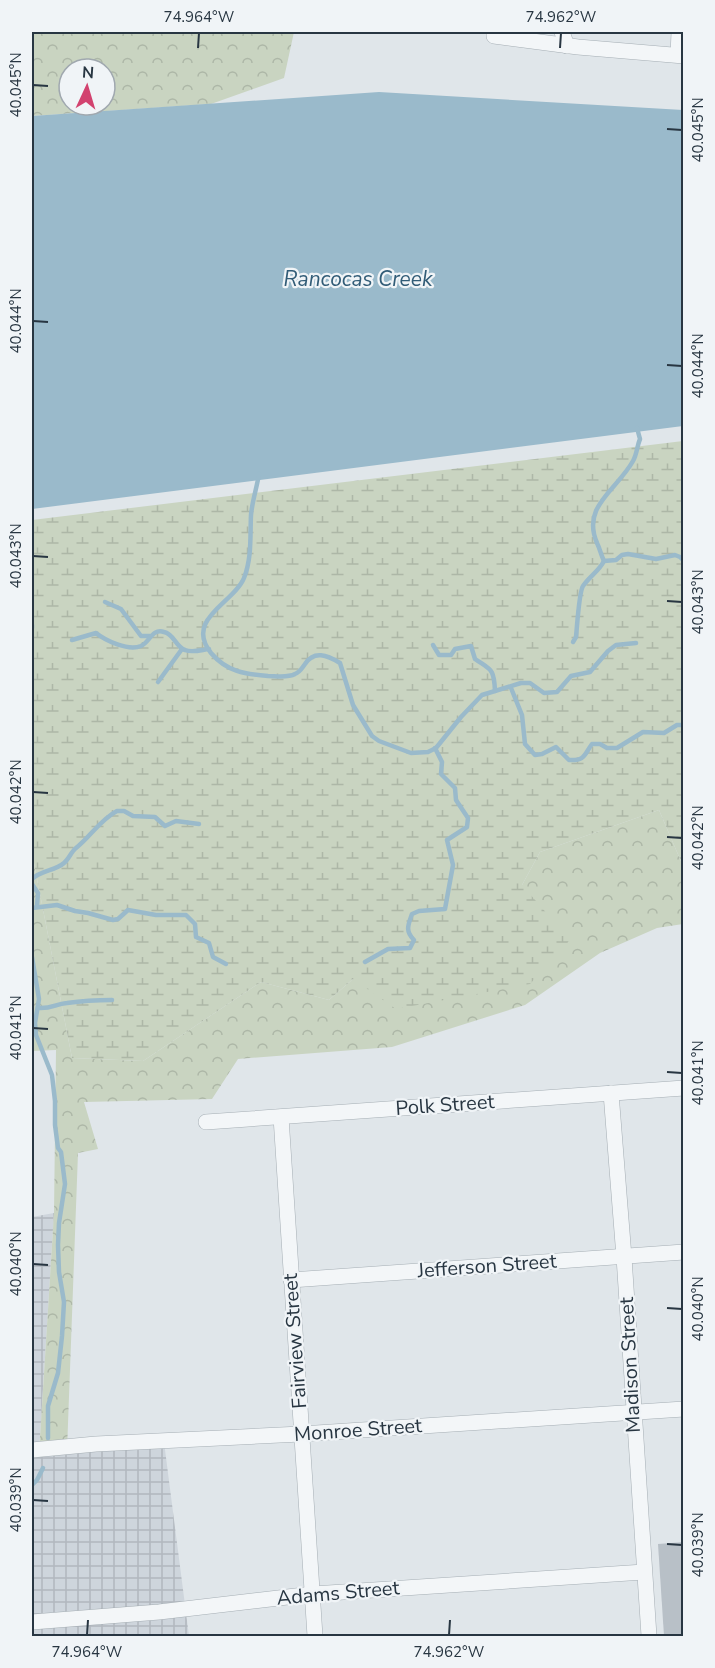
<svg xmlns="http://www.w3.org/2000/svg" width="715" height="1668" font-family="'Nunito Sans',sans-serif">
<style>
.industrial{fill:url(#industrial-grid)}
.forest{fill:url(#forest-crowns);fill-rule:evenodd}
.wetland{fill:url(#wetland-marsh)}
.water{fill:#9abacb}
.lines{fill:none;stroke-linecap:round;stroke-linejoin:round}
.stream{stroke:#9abacb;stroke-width:4.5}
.building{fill:#b8c0c7}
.minor-casing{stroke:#a5aeb4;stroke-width:16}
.minor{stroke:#f3f6f8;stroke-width:15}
.ticks{fill:none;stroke:#283642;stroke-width:2}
.labels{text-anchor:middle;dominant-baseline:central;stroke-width:4.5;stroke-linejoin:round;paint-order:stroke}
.street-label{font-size:20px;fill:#283642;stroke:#f0f4f7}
.water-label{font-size:21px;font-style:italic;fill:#315c77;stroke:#f0f4f7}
.neatline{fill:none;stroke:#283642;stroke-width:2}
.ticks-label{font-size:15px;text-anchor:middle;fill:#283642}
</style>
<defs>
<pattern id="industrial-grid" width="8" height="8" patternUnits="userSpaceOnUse" patternTransform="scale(1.5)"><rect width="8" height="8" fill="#ced5dc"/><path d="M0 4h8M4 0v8" fill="none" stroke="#b1b7be"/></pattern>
<pattern id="forest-crowns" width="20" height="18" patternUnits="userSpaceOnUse" patternTransform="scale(1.5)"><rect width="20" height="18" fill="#c9d4c1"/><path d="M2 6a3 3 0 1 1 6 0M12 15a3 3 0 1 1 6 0" fill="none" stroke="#adb7a7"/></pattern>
<pattern id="wetland-marsh" width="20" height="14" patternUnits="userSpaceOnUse" patternTransform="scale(1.5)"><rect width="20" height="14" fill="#c9d4c1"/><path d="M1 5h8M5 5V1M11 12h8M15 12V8" fill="none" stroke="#adb7a7"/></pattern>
</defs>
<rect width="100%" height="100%" fill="#e0e6ea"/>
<polygon class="industrial" points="54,1213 39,1453 164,1442 189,1636 32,1636 32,1217"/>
<g class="forest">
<path d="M32,32H294L284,78L211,104L32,116ZM69,69H105V105H69Z"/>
<polygon points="659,810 683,866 683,924 657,928 600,953 525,1005 392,1047 238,1059 212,1099 84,1102 98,1149 78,1153 67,1451 39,1454 54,1213 56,1050 32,1051 32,853 72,1058 143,1061 261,982 329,1000 353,979 522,885 540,852"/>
</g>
<polygon class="wetland" points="683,441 683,866 659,810 540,852 522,885 570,940 530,984 396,1009 353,979 329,1000 261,982 143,1061 72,1058 32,853 32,520"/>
<polygon class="water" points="379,92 683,110 683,426 32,509 32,116"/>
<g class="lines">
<g class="stream">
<path d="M259,474C257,487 252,502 251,515C250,536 252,558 244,578C234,603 184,619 211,653C227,672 245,674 268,676C276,676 288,678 295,674C300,672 302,668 305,664C314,650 327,655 340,663L353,705L372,736L379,741L411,753L428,752L436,748L461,717L482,695L521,683H530L544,693L557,692L571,676L590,672L608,651L616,645L636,643"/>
<path d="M604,561C601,555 600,549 597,543C581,506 617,490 633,461C637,454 637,446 640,439L637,428"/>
<polyline points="604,561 616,560 622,555 628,554 656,559 675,555 680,557 684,561"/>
<polyline points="105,602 121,609 141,636 150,636"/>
<polyline points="32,625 32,628"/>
<path d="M72,640L96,633C106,641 128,651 141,646C150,642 152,628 164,632C174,634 176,647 185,650C192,653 201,650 209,649"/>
<path d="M573,642L576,637C577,628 579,592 583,586C590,576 599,571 604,561"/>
<path d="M433,645L439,655H451L455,649L471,646L475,659C491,670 494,668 495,691"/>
<polyline points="158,682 182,649"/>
<path d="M511,688L522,715L525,744L535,755L542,754L556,747L569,760C585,761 584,755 592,744H600L607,748H617L643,732L664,733L677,725H684"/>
<path d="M32,879C41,870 55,871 64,863C69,859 71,852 76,848C90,837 101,819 117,811H124L133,816L155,817L165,826L176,821L199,824"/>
<polyline points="32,884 38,893 37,906"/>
<polyline points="32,908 57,905 75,911 88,913 113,920 118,919 128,910 156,915 186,915 195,924 196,937 209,943 213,957 226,964"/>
<polyline points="32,957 39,999 35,1023 36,1035 52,1075 55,1101 55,1125 58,1148 61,1152 65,1184 59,1223 58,1245 59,1272 64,1302 62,1336 58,1373 48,1406 48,1438"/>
<path d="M365,962L388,949L410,948L414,940C405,931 408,925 412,914L419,911L445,909L453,865L447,840L467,827L468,818L456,800L455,788L441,774L442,762L435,748"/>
<path d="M38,1008C52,1009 55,1004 67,1003C81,1001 96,1000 112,1000"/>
<polyline points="32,1485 37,1480 43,1468"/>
</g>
</g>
<polygon class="building" points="684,1542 684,1636 664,1636 658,1544"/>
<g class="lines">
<defs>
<g id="minor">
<polyline points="494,32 494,36 578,47 684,56"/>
<polyline points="562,32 567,46"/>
<polyline points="678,55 679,32"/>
<polyline points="611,1093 624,1257 649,1636"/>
<polyline points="281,1117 315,1636"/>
<polyline points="206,1122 684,1088"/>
<polyline points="291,1280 684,1252"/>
<polyline points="32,1450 96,1444 301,1434 684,1409"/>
<polyline points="32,1622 159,1612 313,1594 644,1572"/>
</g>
</defs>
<use href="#minor" class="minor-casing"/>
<use href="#minor" class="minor"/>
</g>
<path class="ticks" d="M198,48L199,33M560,48L561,33M33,85L48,86M667,129L682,130M33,321L48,322M667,365L682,366M33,556L48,557M667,601L682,602M33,792L48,793M667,837L682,838M33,1028L48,1029M667,1072L682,1073M33,1264L48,1265M667,1308L682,1309M33,1500L48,1501M667,1544L682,1545M87,1635L88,1620M449,1635L450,1620"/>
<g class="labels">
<g class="street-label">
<text transform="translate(445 1105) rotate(-4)">Polk Street</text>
<text transform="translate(487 1266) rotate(-4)">Jefferson Street</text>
<text transform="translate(295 1341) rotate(-94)">Fairview Street</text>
<text transform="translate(630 1365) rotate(-93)">Madison Street</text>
<text transform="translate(358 1430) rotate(-4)">Monroe Street</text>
<text transform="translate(338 1593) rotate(-5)">Adams Street</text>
</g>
<g class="water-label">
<text x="358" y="279">Rancocas Creek</text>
</g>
</g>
<rect width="715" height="1668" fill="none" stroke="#f0f4f7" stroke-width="66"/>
<g transform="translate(87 87) rotate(4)"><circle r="28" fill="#f0f4f7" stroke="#a0a8af" stroke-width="1.5"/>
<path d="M0-4.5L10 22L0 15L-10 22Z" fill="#d2426f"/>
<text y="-9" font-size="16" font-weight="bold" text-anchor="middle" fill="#283642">N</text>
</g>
<rect x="33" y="33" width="649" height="1602" class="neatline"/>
<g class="ticks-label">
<text x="199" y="22">74.964°W</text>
<text x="561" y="22">74.962°W</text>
<text transform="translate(16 85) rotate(-90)" y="5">40.045°N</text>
<text transform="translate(698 130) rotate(-90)" y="5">40.045°N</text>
<text transform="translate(16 321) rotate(-90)" y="5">40.044°N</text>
<text transform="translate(698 366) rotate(-90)" y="5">40.044°N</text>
<text transform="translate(16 556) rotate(-90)" y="5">40.043°N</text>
<text transform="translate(698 602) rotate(-90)" y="5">40.043°N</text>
<text transform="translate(16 792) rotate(-90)" y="5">40.042°N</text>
<text transform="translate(698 838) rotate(-90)" y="5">40.042°N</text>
<text transform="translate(16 1028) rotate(-90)" y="5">40.041°N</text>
<text transform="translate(698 1073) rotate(-90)" y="5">40.041°N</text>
<text transform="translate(16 1264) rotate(-90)" y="5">40.040°N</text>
<text transform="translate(698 1309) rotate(-90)" y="5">40.040°N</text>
<text transform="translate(16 1500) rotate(-90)" y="5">40.039°N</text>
<text transform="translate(698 1545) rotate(-90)" y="5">40.039°N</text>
<text x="87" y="1657">74.964°W</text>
<text x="449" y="1657">74.962°W</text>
</g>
</svg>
